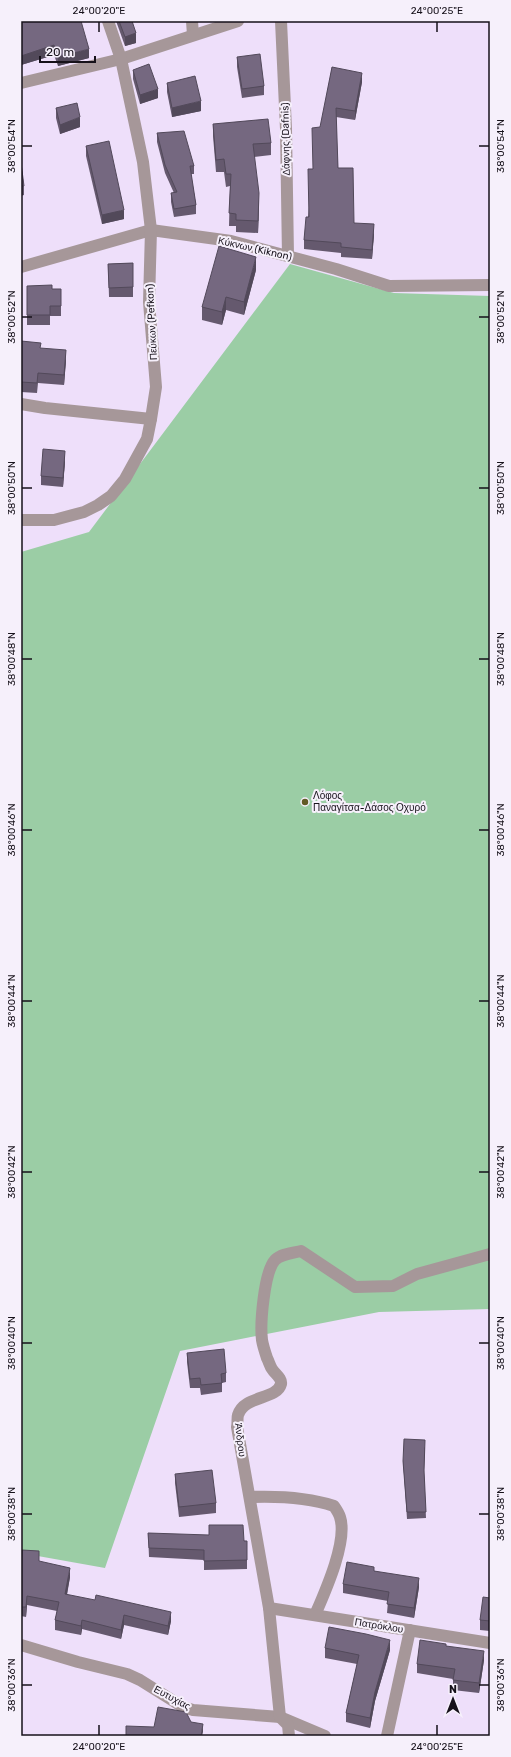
<svg xmlns="http://www.w3.org/2000/svg" width="511" height="1757" font-family="Rubik,sans-serif">
<style>
.green{fill:#9bcda5}
.lines{fill:none;stroke-linecap:round;stroke-linejoin:round}
.street{stroke:#a69799;stroke-width:12}
.wall{fill:#65596e}
.shaded-wall{fill:#52495a}
.building{fill:#756880;stroke:#52495a}
.ticks{fill:none;stroke:#16111a;stroke-width:1.5}
.poi-dot{fill:#625a26;stroke:#f6f0fb;stroke-width:1.5}
.labels{text-anchor:middle;dominant-baseline:central;stroke-width:4;stroke-linejoin:round;paint-order:stroke}
.street-label{font-size:10px;fill:#16111a;stroke:#f6f0fb}
.poi-label{font-size:10px;fill:#16111a;stroke:#f6f0fb;text-anchor:start}
.neatline{fill:none;stroke:#16111a;stroke-width:1.5}
.ticks-label{font-size:10px;text-anchor:middle;fill:#16111a}
</style>
<rect width="100%" height="100%" fill="#eedffa"/>
<polygon class="green" points="290,264 394,293 490,296 490,1309 379,1312 180,1351 105,1568 21,1553 21,552 89,532"/>
<g class="lines">
<g class="street">
<polyline points="192,21 193,35"/>
<polyline points="281,21 286,129 288,256"/>
<polyline points="21,83 121,59 238,21"/>
<polyline points="21,267 151,230 231,241 336,269 389,286 490,285"/>
<polyline points="21,404 45,408 151,419"/>
<polyline points="21,520 54,520 84,512 98,505 111,496 125,479 147,439 151,419 156,387 149,302 151,230 143,162 121,59 108,21"/>
<path d="M250,1497C278,1496 307,1497 334,1506C336,1509 339,1513 340,1517C348,1541 325,1592 315,1615"/>
<polyline points="269,1608 490,1643"/>
<polyline points="21,1645 78,1662 127,1674 140,1680 183,1707 193,1710 280,1717 325,1736"/>
<path d="M289,1736L288,1725L280,1717L269,1608L237,1427C238,1423 237,1418 238,1415C244,1395 277,1400 281,1384C282,1378 275,1374 272,1369C270,1366 269,1362 267,1358C265,1352 263,1346 262,1340C260,1324 264,1272 275,1260C281,1254 292,1253 301,1251L355,1287L393,1286L417,1274L490,1254"/>
<polyline points="387,1736 410,1630"/>
</g>
</g>
<g class="wall">
<polygon points="21,21 89,58 58,66 54,55 21,65"/>
<polygon points="116,21 132,21 136,43 125,46"/>
<polygon points="237,57 264,86 264,95 242,98 237,67"/>
<polygon points="332,67 362,82 355,120 336,117 338,168 354,223 374,234 372,259 341,257 341,253 304,249 304,240 308,217 313,169"/>
<polygon points="133,70 158,98 140,104 133,79"/>
<polygon points="167,83 201,111 172,117 167,92"/>
<polygon points="56,108 80,127 60,134 56,118"/>
<polygon points="213,124 271,143 271,155 254,157 259,206 258,233 236,232 236,226 229,226 230,186 226,187 224,172 216,172 213,136"/>
<polygon points="157,133 194,166 194,174 191,174 196,205 196,214 174,217 171,202 171,193 174,193 165,173 157,142"/>
<polygon points="86,146 124,219 102,224 86,156"/>
<polygon points="21,163 24,186 24,195 21,196"/>
<polygon points="133,263 133,297 109,297 108,264"/>
<polygon points="256,270 244,315 226,310 222,325 202,320 202,307"/>
<polygon points="27,286 52,289 61,289 61,316 50,316 50,325 27,325"/>
<polygon points="21,341 41,349 66,360 64,385 38,383 37,393 21,392"/>
<polygon points="65,461 63,487 41,485 41,476"/>
<polygon points="187,1353 226,1373 226,1382 222,1383 222,1392 201,1395 200,1388 190,1388 187,1362"/>
<polygon points="425,1447 424,1473 426,1518 407,1519 403,1461"/>
<polygon points="175,1474 216,1503 216,1513 179,1517 175,1483"/>
<polygon points="148,1533 247,1541 247,1569 204,1570 204,1560 149,1557"/>
<polygon points="39,1562 70,1577 67,1595 171,1621 168,1635 124,1625 121,1639 82,1629 81,1635 55,1630 55,1620 57,1611 27,1605 26,1617 21,1616 21,1570"/>
<polygon points="374,1571 419,1587 414,1618 387,1613 388,1601 343,1593 343,1584"/>
<polygon points="490,1598 490,1631 480,1630 480,1620"/>
<polygon points="446,1646 484,1660 479,1693 453,1690 453,1679 417,1673 417,1664"/>
<polygon points="325,1648 390,1650 375,1701 370,1728 346,1722 346,1713 357,1664 325,1658"/>
</g>
<g class="shaded-wall">
<polygon points="136,33 136,43 125,46 125,37"/>
<polygon points="54,45 54,55 21,65 21,56"/>
<polygon points="89,49 89,58 58,66 58,57"/>
<polygon points="362,73 362,82 355,120 355,111"/>
<polygon points="158,89 158,98 140,104 140,95"/>
<polygon points="201,101 201,111 172,117 172,108"/>
<polygon points="80,117 80,127 60,134 60,125"/>
<polygon points="259,193 259,206 258,233 258,221"/>
<polygon points="124,210 124,219 102,224 102,215"/>
<polygon points="374,224 374,234 372,259 372,250"/>
<polygon points="256,257 256,270 244,315 244,302"/>
<polygon points="226,297 226,310 222,325 222,312"/>
<polygon points="66,350 66,360 64,385 64,375"/>
<polygon points="65,451 65,461 63,487 63,478"/>
<polygon points="70,1568 70,1577 65,1604 65,1594"/>
<polygon points="419,1578 419,1587 414,1618 414,1608"/>
<polygon points="27,1596 27,1605 26,1617 26,1607"/>
<polygon points="171,1612 171,1621 168,1635 168,1626"/>
<polygon points="124,1615 124,1625 121,1639 121,1630"/>
<polygon points="82,1620 82,1629 81,1635 81,1626"/>
<polygon points="390,1640 390,1650 375,1701 370,1728 370,1718 375,1692"/>
<polygon points="484,1651 484,1660 479,1693 479,1683"/>
<polygon points="203,1724 203,1732 202,1736 201,1736"/>
</g>
<g class="building">
<polygon points="21,21 81,21 89,49 58,57 54,45 21,56"/>
<polygon points="119,21 132,21 136,33 125,37"/>
<polygon points="260,54 264,86 242,89 237,57"/>
<polygon points="149,64 158,89 140,95 133,70"/>
<polygon points="332,67 362,73 355,111 336,108 338,168 353,168 354,223 374,224 372,250 341,247 341,243 304,240 306,217 309,217 308,169 313,169 312,128 320,127"/>
<polygon points="195,76 201,101 172,108 167,83"/>
<polygon points="77,103 80,117 60,125 56,108"/>
<polygon points="268,119 271,143 253,144 259,193 258,221 236,220 236,214 229,213 231,174 226,174 224,159 216,160 213,124"/>
<polygon points="184,131 194,166 190,166 196,205 174,209 171,193 177,192 165,165 157,133"/>
<polygon points="109,141 124,210 102,215 86,146"/>
<polygon points="21,163 24,186 21,186"/>
<polygon points="219,246 256,257 244,302 226,297 222,312 202,307"/>
<polygon points="133,263 133,287 109,288 108,264"/>
<polygon points="52,285 52,289 61,289 61,306 50,306 50,315 27,315 27,286"/>
<polygon points="21,341 41,343 40,348 66,350 64,375 38,373 37,383 21,382"/>
<polygon points="43,449 65,451 63,478 41,476"/>
<polygon points="224,1349 226,1373 221,1374 222,1383 201,1385 200,1378 190,1379 187,1353"/>
<polygon points="404,1439 425,1440 424,1470 426,1512 407,1512 403,1461"/>
<polygon points="212,1470 216,1503 179,1507 175,1474"/>
<polygon points="209,1525 243,1525 244,1541 247,1541 247,1560 204,1561 204,1550 149,1548 148,1533 209,1535"/>
<polygon points="22,1550 39,1551 39,1561 70,1568 65,1594 95,1600 96,1595 171,1612 168,1626 124,1615 121,1630 82,1620 81,1626 55,1620 59,1602 27,1596 26,1607 21,1607 21,1570"/>
<polygon points="347,1562 374,1567 374,1571 419,1578 414,1608 387,1604 389,1592 343,1584"/>
<polygon points="483,1597 490,1598 490,1621 480,1620"/>
<polygon points="329,1627 366,1634 390,1640 375,1692 370,1718 346,1713 359,1655 325,1648"/>
<polygon points="420,1640 446,1644 446,1646 484,1651 479,1683 453,1680 455,1669 417,1664"/>
<polygon points="158,1707 186,1712 191,1722 203,1724 201,1736 126,1736 126,1726 154,1727"/>
</g>
<path class="ticks" d="M99,22V32M437,22V32M22,146H32M479,146H489M22,317H32M479,317H489M22,488H32M479,488H489M22,659H32M479,659H489M22,830H32M479,830H489M22,1001H32M479,1001H489M22,1172H32M479,1172H489M22,1343H32M479,1343H489M22,1514H32M479,1514H489M22,1685H32M479,1685H489M99,1725V1735M437,1725V1735"/>
<circle class="poi-dot" cx="305" cy="802" r="4"/>
<g class="labels">
<g class="street-label">
<text transform="translate(286 139) rotate(-91)">Δάφνης (Dafnis)</text>
<text transform="translate(255 249) rotate(13)">Κύκνων (Kiknon)</text>
<text transform="translate(152 322) rotate(-93)">Πεύκων (Pefkon)</text>
<text transform="translate(240 1440) rotate(83)">Άνδρου</text>
<text transform="translate(379 1626) rotate(9)">Πατρόκλου</text>
<text transform="translate(172 1698) rotate(28)">Ευτυχίας</text>
</g>
<g class="poi-label">
<text x="313" y="796">Λόφος<tspan x="313" dy="12">Παναγίτσα-Δάσος Οχυρό</tspan></text>
</g>
</g>
<rect width="511" height="1757" fill="none" stroke="#f6f0fb" stroke-width="44"/>
<g transform="translate(453 1699)" stroke="#f6f0fb" stroke-width="3" paint-order="stroke">
<path d="M0-3L7 15L0 10L-7 15Z" fill="#16111a"/>
<text y="-6" font-size="11" font-weight="bold" text-anchor="middle" fill="#16111a">N</text>
</g>
<path d="M40 56v6h55v-6" fill="none" stroke="#16111a" stroke-width="2"/>
<text x="46" y="56" font-size="12" fill="#16111a" stroke="#f6f0fb" stroke-width="3" paint-order="stroke">20 m</text>
<rect x="22" y="22" width="467" height="1713" class="neatline"/>
<g class="ticks-label">
<text x="99" y="14">24°00'20"E</text>
<text x="437" y="14">24°00'25"E</text>
<text transform="translate(11 146) rotate(-90)" y="4">38°00'54"N</text>
<text transform="translate(500 146) rotate(-90)" y="4">38°00'54"N</text>
<text transform="translate(11 317) rotate(-90)" y="4">38°00'52"N</text>
<text transform="translate(500 317) rotate(-90)" y="4">38°00'52"N</text>
<text transform="translate(11 488) rotate(-90)" y="4">38°00'50"N</text>
<text transform="translate(500 488) rotate(-90)" y="4">38°00'50"N</text>
<text transform="translate(11 659) rotate(-90)" y="4">38°00'48"N</text>
<text transform="translate(500 659) rotate(-90)" y="4">38°00'48"N</text>
<text transform="translate(11 830) rotate(-90)" y="4">38°00'46"N</text>
<text transform="translate(500 830) rotate(-90)" y="4">38°00'46"N</text>
<text transform="translate(11 1001) rotate(-90)" y="4">38°00'44"N</text>
<text transform="translate(500 1001) rotate(-90)" y="4">38°00'44"N</text>
<text transform="translate(11 1172) rotate(-90)" y="4">38°00'42"N</text>
<text transform="translate(500 1172) rotate(-90)" y="4">38°00'42"N</text>
<text transform="translate(11 1343) rotate(-90)" y="4">38°00'40"N</text>
<text transform="translate(500 1343) rotate(-90)" y="4">38°00'40"N</text>
<text transform="translate(11 1514) rotate(-90)" y="4">38°00'38"N</text>
<text transform="translate(500 1514) rotate(-90)" y="4">38°00'38"N</text>
<text transform="translate(11 1685) rotate(-90)" y="4">38°00'36"N</text>
<text transform="translate(500 1685) rotate(-90)" y="4">38°00'36"N</text>
<text x="99" y="1750">24°00'20"E</text>
<text x="437" y="1750">24°00'25"E</text>
</g>
</svg>
